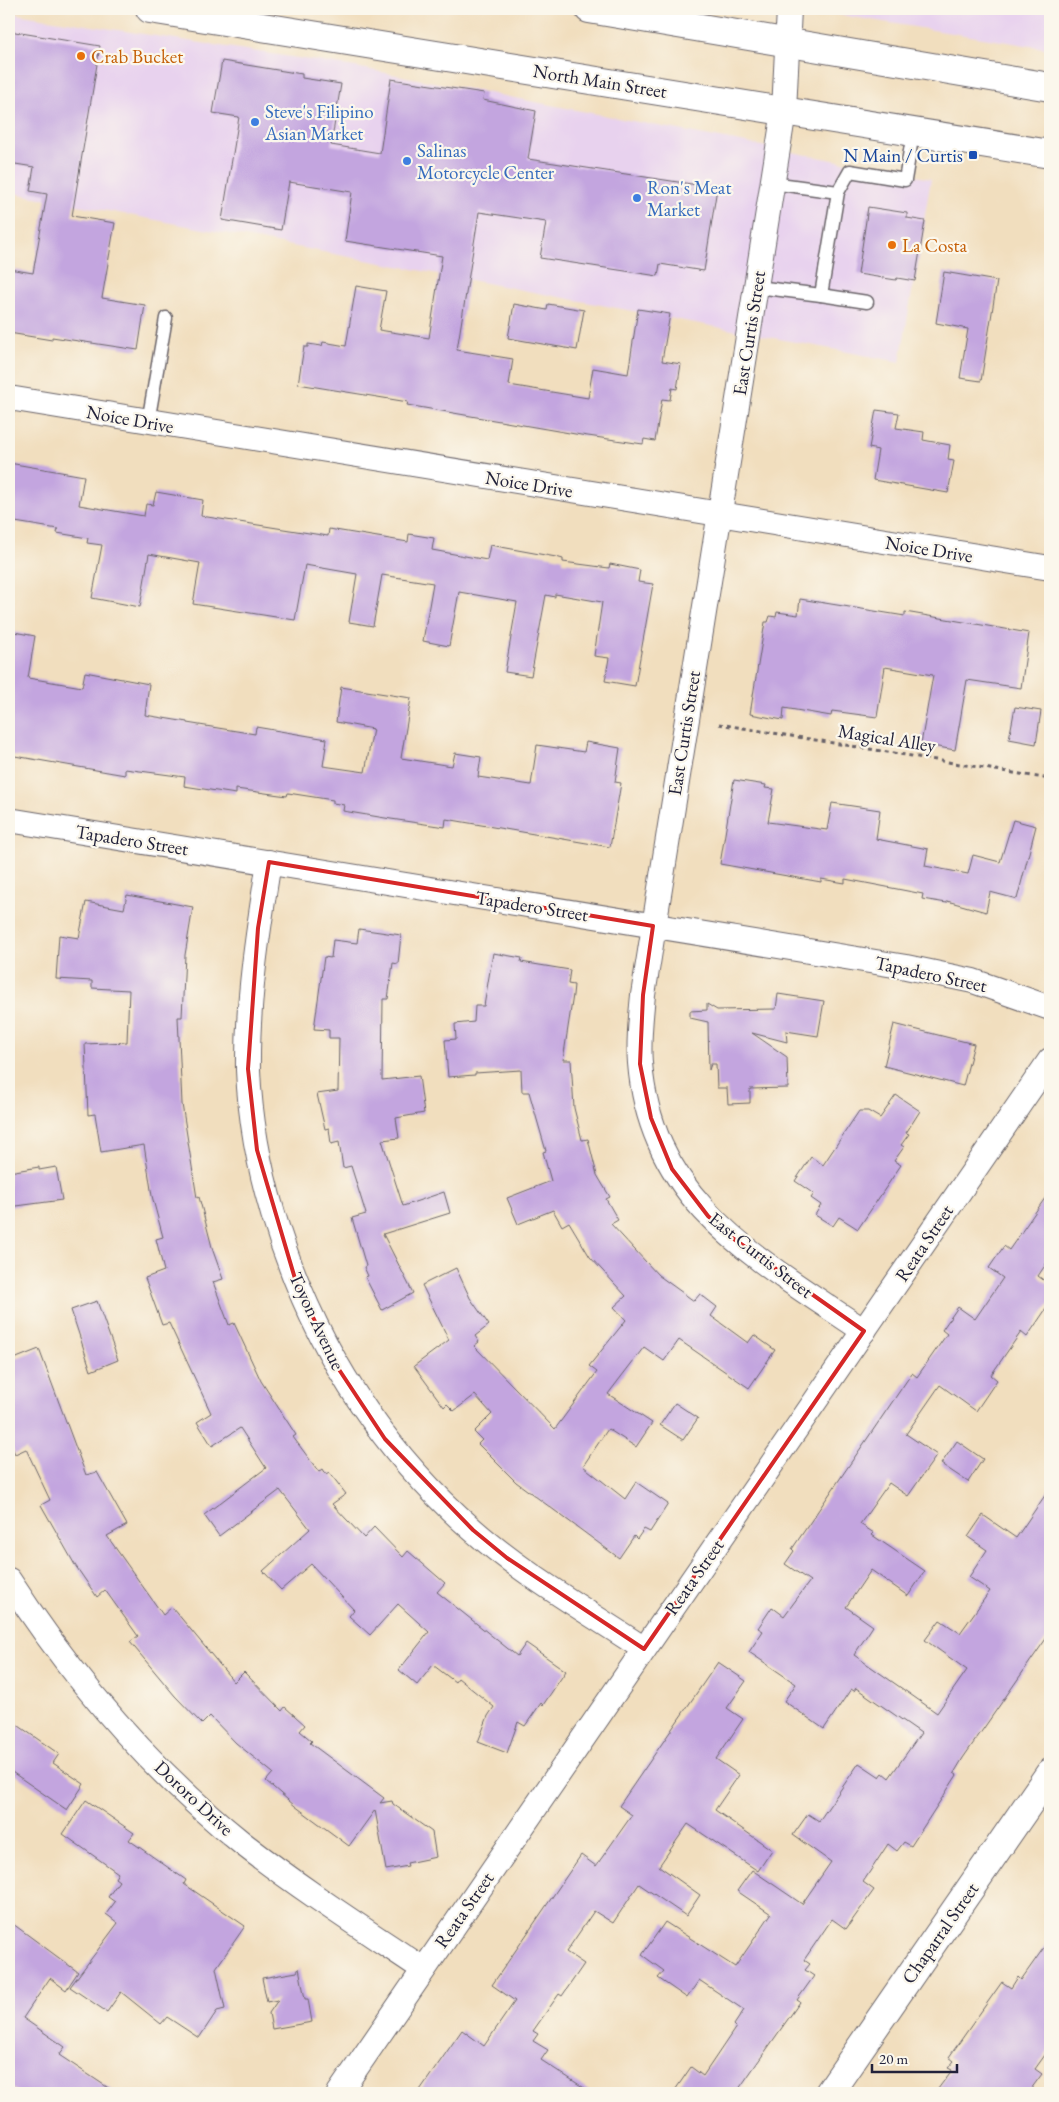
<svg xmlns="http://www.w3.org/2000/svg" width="1059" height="2102" font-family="'EB Garamond',serif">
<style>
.built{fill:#e8d2ee}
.building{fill:#c3a5df}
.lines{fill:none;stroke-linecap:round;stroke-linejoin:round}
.service-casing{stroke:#6a6469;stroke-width:15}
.minor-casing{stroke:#6a6469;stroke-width:26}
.tertiary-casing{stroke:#6a6469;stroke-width:30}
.primary-casing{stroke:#6a6469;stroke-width:30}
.path{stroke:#6a6469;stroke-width:3;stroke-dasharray:4 4;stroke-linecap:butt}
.service{stroke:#fff;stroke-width:12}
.minor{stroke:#fff;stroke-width:24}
.tertiary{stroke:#fff;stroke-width:28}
.primary{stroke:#fff;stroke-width:28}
.marked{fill:none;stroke:#d62828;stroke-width:4;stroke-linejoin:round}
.food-dot{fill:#e8710a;stroke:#fbf7ec;stroke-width:2}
.shop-dot{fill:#3f7fe0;stroke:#fbf7ec;stroke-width:2}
.transit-dot{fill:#1a4fb4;stroke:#fbf7ec;stroke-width:2}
.labels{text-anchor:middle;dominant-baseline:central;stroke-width:4.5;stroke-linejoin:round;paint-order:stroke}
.food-label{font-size:19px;fill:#c56008;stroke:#fbf7ec;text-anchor:start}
.street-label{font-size:19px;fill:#22223b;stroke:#fbf7ec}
.shop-label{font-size:19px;fill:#366cbe;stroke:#fbf7ec;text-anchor:start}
.transit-label{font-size:19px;fill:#164399;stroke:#fbf7ec;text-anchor:end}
</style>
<rect width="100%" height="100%" fill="#fbf7ec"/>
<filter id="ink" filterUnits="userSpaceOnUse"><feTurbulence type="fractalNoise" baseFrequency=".02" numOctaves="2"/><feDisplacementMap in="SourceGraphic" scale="10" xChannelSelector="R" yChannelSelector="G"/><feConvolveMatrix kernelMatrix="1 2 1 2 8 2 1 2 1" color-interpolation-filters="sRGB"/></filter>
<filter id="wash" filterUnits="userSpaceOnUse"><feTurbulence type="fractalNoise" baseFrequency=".0096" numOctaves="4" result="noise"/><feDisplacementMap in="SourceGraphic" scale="20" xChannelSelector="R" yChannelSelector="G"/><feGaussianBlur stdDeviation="1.12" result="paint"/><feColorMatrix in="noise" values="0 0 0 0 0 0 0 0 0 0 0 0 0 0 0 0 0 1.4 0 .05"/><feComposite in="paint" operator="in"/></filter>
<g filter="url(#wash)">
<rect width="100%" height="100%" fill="#f1debe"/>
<g class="built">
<polygon points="804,9 1050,9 1050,49 822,12"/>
<polygon points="9,13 355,67 931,179 900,362 9,192"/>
</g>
<g id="blocks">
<g class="building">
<polygon points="9,31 100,46 72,216 115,223 102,298 145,305 138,350 52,337 52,340 9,333 9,269 33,273 47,194 30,191 34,167 9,163"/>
<polygon points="222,61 302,74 302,78 341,84 331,145 380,153 391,79 484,93 483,100 536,111 528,159 717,188 704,271 660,264 658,276 540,258 546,222 479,212 457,350 513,359 509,385 588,398 593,368 628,374 638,309 670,314 662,361 681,364 677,389 672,388 670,400 662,399 655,441 644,439 643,444 581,435 407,405 408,402 298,384 304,347 308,347 308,344 322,346 323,342 346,346 356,286 386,291 379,330 429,338 442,256 345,241 352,192 289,182 281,230 222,220 239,117 213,113"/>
<polygon points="868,207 907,213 907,218 925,221 915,281 897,278 896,280 858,274"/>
<polygon points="944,272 997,281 981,381 960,378 968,329 936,323"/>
<polygon points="514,304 547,310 548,304 584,310 577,350 508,338"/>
<polygon points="876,410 899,413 896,428 924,432 923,440 950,445 948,460 954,461 948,493 873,480 878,450 869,448"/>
<polygon points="9,463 84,476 79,505 144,516 146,504 153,505 156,492 203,500 201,516 328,536 329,529 408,542 409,534 434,538 432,550 487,560 490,545 556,557 563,559 563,562 609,568 610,564 640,570 638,582 653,584 635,686 605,681 609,658 594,656 602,602 555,594 555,597 546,595 531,676 505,672 517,602 459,592 449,646 423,641 433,583 382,575 373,626 349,622 357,574 305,565 295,620 193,604 200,563 149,554 140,607 92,598 102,545 87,543 88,538 57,533 58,529 9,521"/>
<polygon points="800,599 905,616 905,612 1029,633 1021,688 967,680 955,750 921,744 933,675 885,667 877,717 832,711 831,716 784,708 783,720 750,714 765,622 768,622 770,616 776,617 777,612 798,615"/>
<polygon points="9,631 35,636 28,678 82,687 85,672 149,684 145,715 187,722 187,723 255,734 256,727 327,739 323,766 365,772 373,729 336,722 341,687 411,698 401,758 452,766 455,753 481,757 478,777 531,785 537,745 584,752 586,742 620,748 615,782 621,783 610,847 446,819 445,827 391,819 343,811 344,805 333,803 333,800 288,793 287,796 236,789 236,794 184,786 185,777 125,769 125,775 9,755"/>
<polygon points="1015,707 1041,711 1036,744 1009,739"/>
<polygon points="734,780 766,785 765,788 774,789 768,822 827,830 832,803 880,810 876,839 928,849 925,866 968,874 973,855 1000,862 1013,820 1036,826 1017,899 990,892 986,912 947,901 947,903 922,899 923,894 845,879 845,883 821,879 821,882 720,864"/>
<polygon points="127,895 193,907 185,955 182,1017 178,1017 182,1104 197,1198 199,1197 213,1251 223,1279 213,1282 229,1325 234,1323 261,1381 296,1435 293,1437 319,1472 323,1469 326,1474 329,1472 346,1494 332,1504 364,1538 374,1527 403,1557 408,1551 445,1583 437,1592 517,1656 526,1643 566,1671 543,1705 541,1703 525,1726 518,1722 507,1753 478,1742 488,1716 494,1707 458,1678 455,1682 433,1665 417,1685 399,1670 429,1632 398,1604 370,1635 349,1616 354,1610 311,1564 281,1590 263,1571 310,1529 280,1490 219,1536 204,1515 266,1468 240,1428 212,1446 197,1422 211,1413 169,1323 162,1325 145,1278 164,1271 156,1239 163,1237 152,1196 144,1145 101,1152 95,1114 88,1115 85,1044 127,1042 129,990 92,988 92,981 56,979 59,935 79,938 86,902 124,909"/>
<polygon points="359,929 401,935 398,964 393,963 388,999 383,999 382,1080 419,1076 424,1113 396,1118 399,1138 382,1140 403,1206 444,1192 450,1213 383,1234 413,1293 382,1310 365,1277 368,1276 364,1267 366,1266 352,1218 366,1214 351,1166 343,1168 339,1142 331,1144 329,1128 325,1129 317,1094 338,1091 339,1038 329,1038 329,1030 314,1029 324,957 331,958 333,940 357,943"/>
<polygon points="493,953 522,958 521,962 570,970 568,984 574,985 573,995 563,1060 571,1060 574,1108 582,1140 588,1139 597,1175 610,1197 606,1199 618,1220 611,1224 658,1275 694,1301 700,1294 717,1307 711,1316 748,1343 754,1335 775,1350 749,1388 679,1340 664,1361 644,1347 608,1394 652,1423 636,1447 608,1429 583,1466 625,1499 636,1482 668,1504 650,1532 644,1529 637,1539 634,1536 619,1558 516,1482 478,1444 482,1440 474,1432 492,1414 475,1395 454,1411 447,1404 444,1407 414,1366 449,1340 422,1285 456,1268 470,1298 489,1325 475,1336 479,1342 474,1346 555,1429 597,1372 589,1366 626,1320 614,1307 626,1296 590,1257 569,1222 562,1226 553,1210 518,1224 507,1198 551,1181 543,1152 546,1151 529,1092 522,1092 521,1070 475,1073 475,1075 448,1077 445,1040 456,1039 455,1024 474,1022 475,1006 484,1006"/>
<polygon points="778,994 824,1001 818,1036 786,1031 787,1042 752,1033 787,1057 788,1088 750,1089 750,1103 728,1104 727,1088 717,1088 716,1064 711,1064 709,1070 708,1022 690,1018 690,1011 707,1010 707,1004 717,1010 776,1009"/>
<polygon points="894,1024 974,1044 963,1086 884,1066"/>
<polygon points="896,1095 920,1111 906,1133 909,1134 901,1145 904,1147 894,1161 901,1165 858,1229 839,1217 833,1226 815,1215 821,1205 811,1198 814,1194 795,1181 811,1157 823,1165 859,1111 868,1111 880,1118"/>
<polygon points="39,1167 39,1170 56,1167 62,1200 9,1207 9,1172"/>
<polygon points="1050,1191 1050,1258 1038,1276 1050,1285 1050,1303 1027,1337 1021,1332 991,1375 997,1380 976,1411 940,1385 906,1434 937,1455 908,1496 889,1483 860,1524 874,1533 872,1535 925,1571 908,1596 871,1570 846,1607 873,1626 854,1655 937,1713 967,1670 925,1640 940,1620 960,1633 990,1591 969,1577 987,1550 968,1537 983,1515 1016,1538 1050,1488 1050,1633 963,1758 954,1773 957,1775 911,1846 904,1842 897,1851 888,1844 863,1882 874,1890 846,1929 832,1919 804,1960 810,1964 805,1970 814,1976 797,2000 800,2002 736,2093 673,2093 691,2067 703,2076 736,2027 734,2025 744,2010 699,1980 687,1998 658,1978 664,1971 642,1955 665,1922 735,1967 771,1914 737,1891 752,1870 802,1904 831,1862 793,1835 808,1814 819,1821 859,1763 880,1777 883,1773 889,1778 921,1733 856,1688 854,1691 851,1689 824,1729 784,1701 796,1684 749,1652 763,1631 758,1628 772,1607 784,1616 810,1581 785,1564 794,1551 792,1549 912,1373 917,1377 947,1334 942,1330 958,1307 975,1319 1003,1278 989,1268 1004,1246 1009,1250"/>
<polygon points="97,1301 118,1360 91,1371 71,1310"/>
<polygon points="39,1349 86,1475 97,1472 127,1525 107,1536 163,1615 172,1607 234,1682 244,1672 282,1711 285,1707 305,1725 300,1731 312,1741 310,1743 384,1798 380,1803 392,1801 393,1804 432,1832 436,1857 407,1863 408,1866 386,1870 375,1810 349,1846 295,1806 266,1781 273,1773 236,1743 210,1716 202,1724 175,1696 130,1642 138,1636 105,1590 97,1597 75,1565 41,1505 50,1500 26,1449 15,1454 9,1441 9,1361"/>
<polygon points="675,1403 698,1418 683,1440 660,1425"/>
<polygon points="957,1441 983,1459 968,1482 941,1464"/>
<polygon points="718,1662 746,1681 727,1708 743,1719 716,1759 739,1775 715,1810 772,1850 758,1871 688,1824 659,1866 700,1895 686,1916 639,1884 613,1923 594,1911 566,1952 584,1964 562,1996 559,1994 533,2031 538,2034 533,2041 548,2050 541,2060 592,2093 418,2093 462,2030 484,2046 515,2001 492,1985 581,1855 596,1866 632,1815 619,1806"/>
<polygon points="9,1719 59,1754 53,1763 84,1784 67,1810 9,1770"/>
<polygon points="86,1800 134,1833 129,1840 186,1880 184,1884 245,1926 216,1968 225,2009 217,2011 199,2038 167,2017 161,2024 121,1992 107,2012 70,1987 118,1923 106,1914 115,1902 108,1897 119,1881 115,1878 118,1873 63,1834"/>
<polygon points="9,1921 78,1972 66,1990 50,1978 23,2018 65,2047 59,2055 116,2093 19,2093 9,2086"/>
<polygon points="1050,1939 1050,2048 1035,2069 1042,2074 1028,2093 935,2093 952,2070 948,2068 954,2061 949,2057 1002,1982 1011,1988 1018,1977 1021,1980"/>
<polygon points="299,1968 305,1999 308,1999 312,2022 272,2029 269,2013 278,2000 267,2002 262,1978 297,1972"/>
</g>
</g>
</g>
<g filter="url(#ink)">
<use href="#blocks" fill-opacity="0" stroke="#6a6469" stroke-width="1"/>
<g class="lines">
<defs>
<g id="service">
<polyline points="838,192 850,171 905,180 913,133"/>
<polyline points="757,287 821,295 838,192 772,183"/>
<polyline points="821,295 867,302"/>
<polyline points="148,422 166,318"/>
</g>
<g id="minor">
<path d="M789,9L784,111L643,995C641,1017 638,1040 640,1063C651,1204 760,1260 864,1331"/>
<polyline points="9,398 1050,568"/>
<polyline points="9,820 906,967 973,981 1050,1008"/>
<path d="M269,862C258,931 247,1000 248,1070C250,1119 259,1167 273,1214C310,1339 375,1444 473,1530C524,1575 587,1611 644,1649"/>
<path d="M9,1580C72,1677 151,1770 242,1843C300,1888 362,1928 423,1969"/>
<polyline points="339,2093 1050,1060"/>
</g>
<polyline id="tertiary" points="829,2093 1050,1773"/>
<g id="primary">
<polyline points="150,9 1050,154"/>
<polyline points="589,9 1050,87"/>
</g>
</defs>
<use href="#service" class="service-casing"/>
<use href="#minor" class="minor-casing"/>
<use href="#tertiary" class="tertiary-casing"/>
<use href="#primary" class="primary-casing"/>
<polyline class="path" points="719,724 1050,779"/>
<use href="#service" class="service"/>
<use href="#minor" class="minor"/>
<use href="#tertiary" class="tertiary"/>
<use href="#primary" class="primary"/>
</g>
</g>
<path class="marked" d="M269,862L653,926L643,995L640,1064L651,1118L672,1169L708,1216L731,1237L864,1331L644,1649L507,1558L473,1530L385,1439L336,1365L296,1282L257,1150L248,1069L258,928Z"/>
<g class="food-dot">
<circle cx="81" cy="56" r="5"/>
<circle cx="892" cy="245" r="5"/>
</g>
<g class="shop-dot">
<circle cx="255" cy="122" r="5"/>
<circle cx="407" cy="161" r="5"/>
<circle cx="637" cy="198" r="5"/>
</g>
<rect class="transit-dot" x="968" y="150" width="10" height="10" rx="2.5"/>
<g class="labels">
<g class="food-label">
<text x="91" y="56">Crab Bucket</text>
<text x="902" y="245">La Costa</text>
</g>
<g class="street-label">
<text transform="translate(600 81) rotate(9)">North Main Street</text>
<text transform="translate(749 333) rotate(-81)">East Curtis Street</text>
<text transform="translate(130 419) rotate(10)">Noice Drive</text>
<text transform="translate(529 484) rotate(9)">Noice Drive</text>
<text transform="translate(929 549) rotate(9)">Noice Drive</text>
<text transform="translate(684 733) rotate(-81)">East Curtis Street</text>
<text transform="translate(887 738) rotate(9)">Magical Alley</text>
<text transform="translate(132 840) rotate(9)">Tapadero Street</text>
<text transform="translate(532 906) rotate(9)">Tapadero Street</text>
<text transform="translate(931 974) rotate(12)">Tapadero Street</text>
<text transform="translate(924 1243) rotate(-56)">Reata Street</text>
<text transform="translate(761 1255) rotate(38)">East Curtis Street</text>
<text transform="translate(317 1321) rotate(65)">Toyon Avenue</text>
<text transform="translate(694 1577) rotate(-55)">Reata Street</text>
<text transform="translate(194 1798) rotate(43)">Dororo Drive</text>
<text transform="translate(464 1910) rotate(-55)">Reata Street</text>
<text transform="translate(940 1933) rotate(-55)">Chaparral Street</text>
</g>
<g class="shop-label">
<text x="265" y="111">Steve's Filipino<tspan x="265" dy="22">Asian Market</tspan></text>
<text x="417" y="150">Salinas<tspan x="417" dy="22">Motorcycle Center</tspan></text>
<text x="647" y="187">Ron's Meat<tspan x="647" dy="22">Market</tspan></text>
</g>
<g class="transit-label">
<text x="963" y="155">N Main / Curtis</text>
</g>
</g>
<rect width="1059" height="2102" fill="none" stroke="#fbf7ec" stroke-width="30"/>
<path d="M872 2064v8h85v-8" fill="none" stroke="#22223b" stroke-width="2.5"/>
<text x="879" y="2064" font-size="15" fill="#22223b" stroke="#fbf7ec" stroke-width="4" paint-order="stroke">20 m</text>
</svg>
